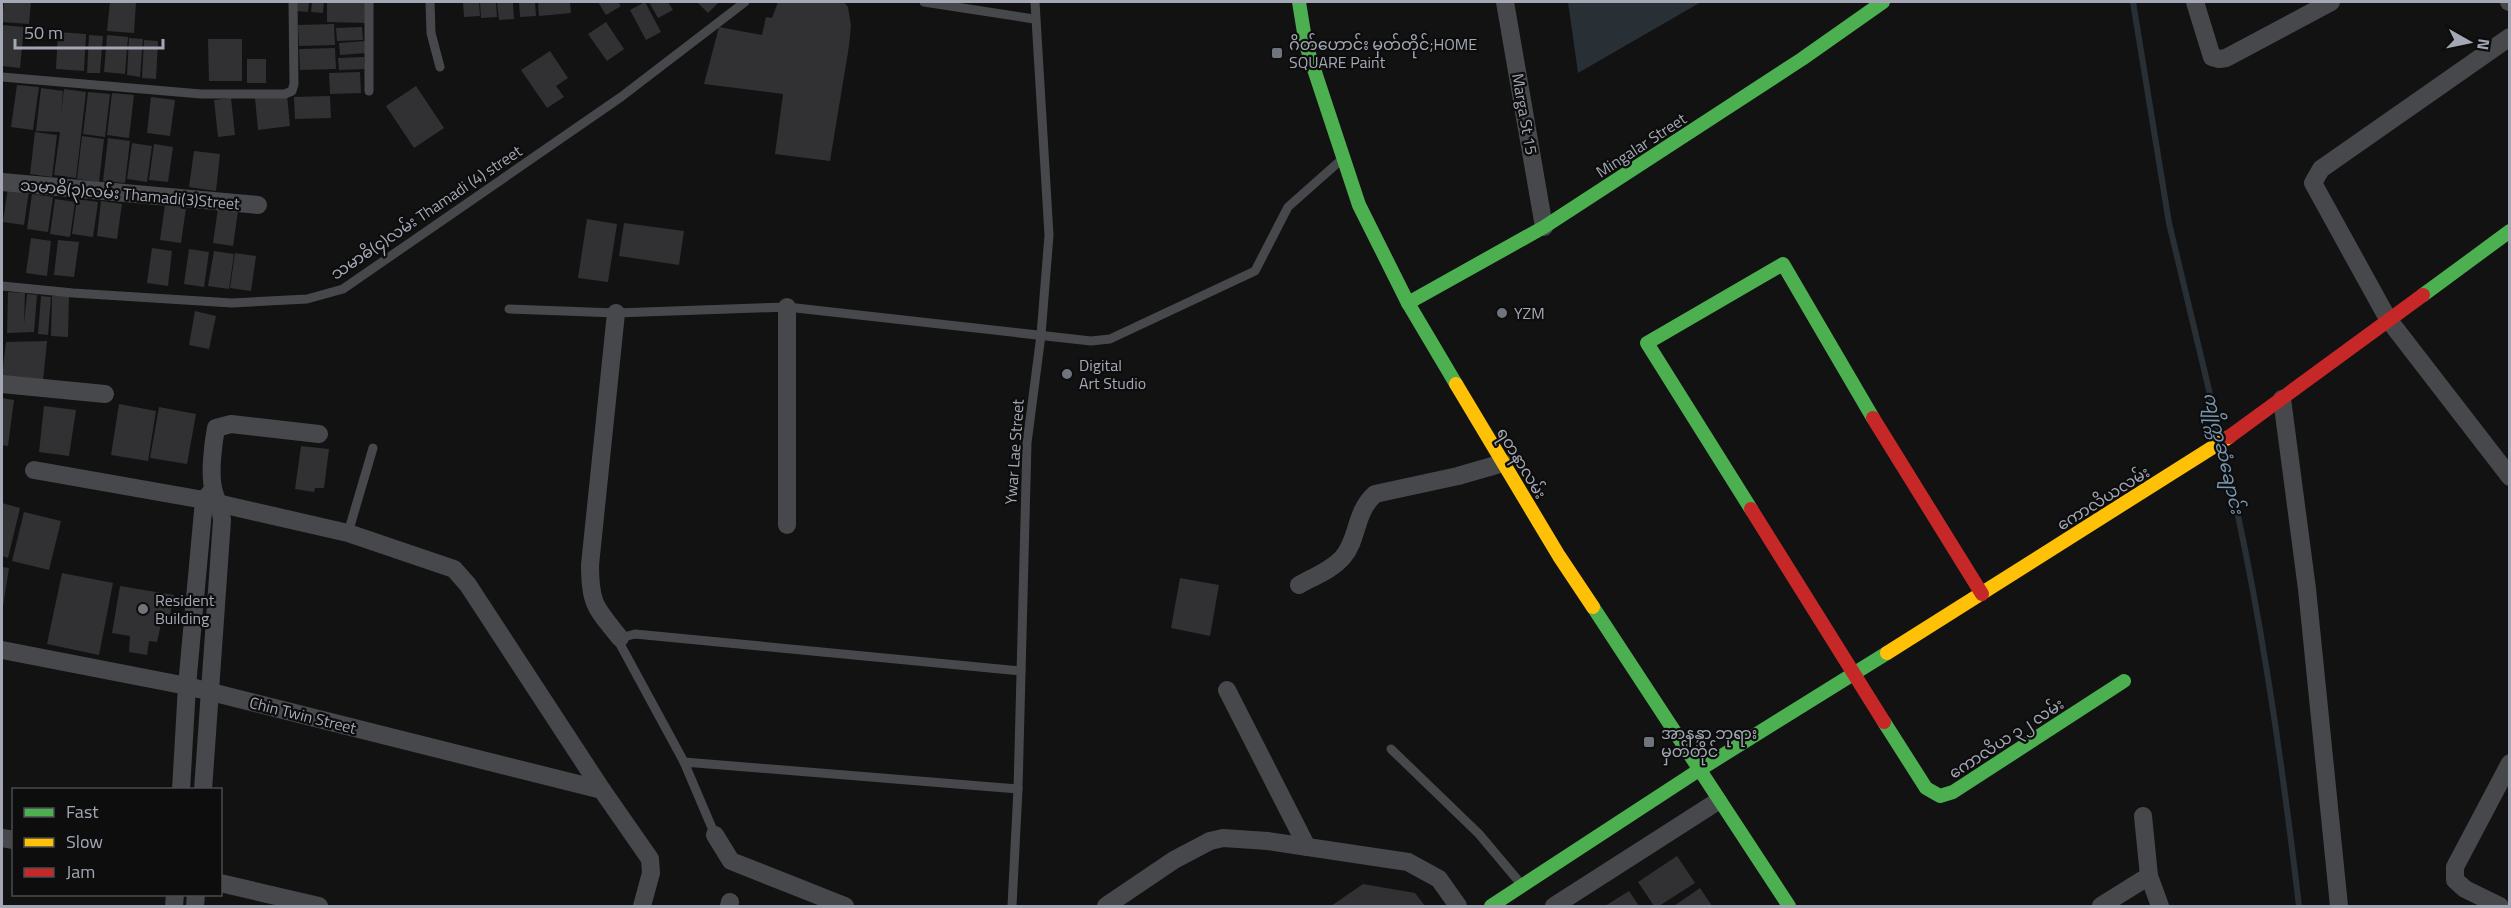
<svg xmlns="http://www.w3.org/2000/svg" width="2511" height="908" font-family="'Titillium Web','Noto Sans Myanmar',sans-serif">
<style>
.water{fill:#283036}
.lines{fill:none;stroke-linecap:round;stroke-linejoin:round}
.stream{stroke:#283036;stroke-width:6}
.building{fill:#313133}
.lane{stroke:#47484b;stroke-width:9}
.street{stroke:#47484b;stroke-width:18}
.fast{stroke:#4caf50;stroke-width:14}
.slow{stroke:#ffc107;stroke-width:14}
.jam{stroke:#c62828;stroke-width:14}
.poi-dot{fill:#70747c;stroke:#0d0d0e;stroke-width:2}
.labels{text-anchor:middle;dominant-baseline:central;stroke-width:4.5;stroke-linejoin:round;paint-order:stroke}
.poi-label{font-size:16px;fill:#a3a8b4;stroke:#0d0d0e;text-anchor:start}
.street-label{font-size:16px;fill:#a3a8b4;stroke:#0d0d0e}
.water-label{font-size:18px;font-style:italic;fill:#7897b1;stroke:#0d0d0e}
</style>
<rect width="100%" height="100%" fill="#121213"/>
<polygon class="water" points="1568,2 1701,2 1578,73"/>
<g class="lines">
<g class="stream">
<polyline points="2133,2 2169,223 2220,436"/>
<path d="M2223,449C2259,599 2281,753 2299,906"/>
</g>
</g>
<g class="building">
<polygon points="4,2 31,2 29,24 2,22"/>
<polygon points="110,2 136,2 134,33 107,31"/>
<polygon points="297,2 309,2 308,12 296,11"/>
<polygon points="312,2 324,2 323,13 311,12"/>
<polygon points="327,2 367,2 367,23 327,22"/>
<polygon points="463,2 479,2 480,16 464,17"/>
<polygon points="480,2 496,2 497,17 481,18"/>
<polygon points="497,2 513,2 514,19 499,20"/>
<polygon points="519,2 535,2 536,16 520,17"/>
<polygon points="538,2 570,2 571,13 539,16"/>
<polygon points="598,2 618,2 621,6 606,15"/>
<polygon points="645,2 661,32 646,40 630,10"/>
<polygon points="649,2 668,2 673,10 658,18"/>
<polygon points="697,2 719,2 708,13"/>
<polygon points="778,2 844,2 848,7 851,26 849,46 830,161 775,154 783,94 704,84 719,27 762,35 766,17 772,18"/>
<polygon points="606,22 624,49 607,61 588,34"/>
<polygon points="334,24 335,45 299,46 298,25"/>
<polygon points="2,25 24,27 20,68 2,66"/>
<polygon points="362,27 363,40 337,41 336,28"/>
<polygon points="58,32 86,34 84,71 56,69"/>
<polygon points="89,35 103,36 100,73 87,73"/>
<polygon points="107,35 128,37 125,74 104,72"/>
<polygon points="129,38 143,39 140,77 127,75"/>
<polygon points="208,39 242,39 242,81 209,81"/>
<polygon points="144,40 158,41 156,79 142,78"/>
<polygon points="365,41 366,53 340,55 339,43"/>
<polygon points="335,48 336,69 300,70 299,49"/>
<polygon points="550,51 568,78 556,86 564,97 547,108 521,70"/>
<polygon points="364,57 365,69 339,70 338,58"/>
<rect x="247" y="59" width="19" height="24"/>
<polygon points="360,72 361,93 330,94 329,73"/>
<polygon points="17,85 39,87 33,130 11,127"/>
<polygon points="416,86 444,128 414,148 386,106"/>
<polygon points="41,88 63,91 61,114 64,89 86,92 76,178 54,175 60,132 36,131"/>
<polygon points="88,92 110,94 105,137 83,134"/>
<polygon points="112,93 134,95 129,138 107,135"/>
<polygon points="287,95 290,126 258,130 255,98"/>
<polygon points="330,96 331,118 295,119 294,97"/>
<polygon points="151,97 175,100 170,136 147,133"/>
<polygon points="231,98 235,135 218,137 214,100"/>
<polygon points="35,132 57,135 52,177 30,174"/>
<polygon points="82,136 104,139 99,182 77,179"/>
<polygon points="108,138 130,141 125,183 103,181"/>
<polygon points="132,143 152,146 147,182 127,179"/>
<polygon points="154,144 173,147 168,182 149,180"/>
<polygon points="194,151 220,154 216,191 189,187"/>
<polygon points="8,187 29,190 24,225 3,222"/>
<polygon points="32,194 53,197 48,232 27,229"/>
<polygon points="55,199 75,202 70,237 50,234"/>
<polygon points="77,199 98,202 93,237 72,234"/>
<polygon points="101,201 122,204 117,239 97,236"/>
<polygon points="165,205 186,208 181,243 160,240"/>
<polygon points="218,208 238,211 233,246 213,243"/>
<polygon points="587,219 617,224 608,282 578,278"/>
<polygon points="624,223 684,231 679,265 619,256"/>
<polygon points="31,238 51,241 47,276 26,273"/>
<polygon points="58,240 79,242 74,277 54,275"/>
<polygon points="152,248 172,251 168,286 147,283"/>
<polygon points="189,249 209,252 204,287 184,284"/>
<polygon points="214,251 234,254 229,289 208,286"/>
<polygon points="235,253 256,256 251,291 230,288"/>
<polygon points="8,292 25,293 24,324 27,294 37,295 34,332 7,333"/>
<polygon points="41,296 51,297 48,335 38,334"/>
<polygon points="52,296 69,296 68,337 51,336"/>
<polygon points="195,311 216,316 209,349 189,345"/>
<polygon points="47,341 43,381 2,376 6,342"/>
<polygon points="2,398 14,400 8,446 2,445"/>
<polygon points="119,404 156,411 148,461 111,455"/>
<polygon points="44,406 76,410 69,456 39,452"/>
<polygon points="159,407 196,414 187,464 150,458"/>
<polygon points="301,446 329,449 324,488 315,488 314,492 295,489"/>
<polygon points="2,503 20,508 8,558 2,556"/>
<polygon points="24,512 61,521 49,570 12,561"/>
<polygon points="2,567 9,568 3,606 2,606"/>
<polygon points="62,573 113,583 99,655 47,644"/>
<polygon points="1180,578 1219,585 1210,636 1171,628"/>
<polygon points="120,586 174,595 168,625 161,624 157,642 149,641 147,655 129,652 130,636 112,633"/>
<polygon points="1677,856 1695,883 1659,906 1654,906 1638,882"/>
<polygon points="1363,884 1415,893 1425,906 1331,906"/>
<polygon points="1700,888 1712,906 1674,906"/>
<polygon points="1629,891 1639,906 1605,906"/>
</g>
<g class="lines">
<g class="lane">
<polyline points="369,2 369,91"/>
<polyline points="430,2 431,33 440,67"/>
<polyline points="924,2 1034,19"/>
<polyline points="2,77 201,94 285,94 292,91 294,84 293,2"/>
<polyline points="2,286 73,293 232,303 307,299 343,289 621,97 745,2"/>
<polyline points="509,309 616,313 787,307 1091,341 1110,339 1255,271 1288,207 1341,160"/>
<polyline points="348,533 373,448"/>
<polyline points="1391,749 1479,834 1521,884"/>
<polyline points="684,762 620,644 620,638 635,634 1021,671"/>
<polyline points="715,835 684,762 1018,789"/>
<polyline points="1012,906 1018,789 1027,443 1041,335 1049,235 1035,2"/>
</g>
<g class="street">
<polyline points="1505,2 1544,227"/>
<polyline points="2195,2 2212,57 2219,59 2226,58 2331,2"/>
<polyline points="2509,2 2510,2"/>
<polyline points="2510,37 2321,169 2313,183 2388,319 2510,477"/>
<polyline points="2,182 258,205"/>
<path d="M616,313L590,565C590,605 596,608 620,638"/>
<polyline points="2,384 105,394"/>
<polyline points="2282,399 2307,589 2339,906"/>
<polyline points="34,470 204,500 348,533 454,569 468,585 602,790 650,859 651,873 642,906"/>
<polyline points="787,525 787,307"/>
<path d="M1299,585C1313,577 1332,570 1343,557C1359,538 1354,513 1375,494L1458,476L1503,463"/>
<polyline points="2,650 187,686 602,790"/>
<polyline points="1227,690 1307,847"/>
<polyline points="181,790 187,686 204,500 212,491"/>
<path d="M203,790L222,520C221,509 217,502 214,492C209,476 213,444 216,428L231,424L319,434"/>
<polyline points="2143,816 2149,876 2160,906"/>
<polyline points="715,835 731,861 845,906"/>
<polyline points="2,838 14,840"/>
<polyline points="220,883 319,906"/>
<polyline points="174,906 175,894"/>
<polyline points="195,906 196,894"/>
<polyline points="729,906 730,902"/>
<polyline points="1106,906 1174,860 1210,841 1223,838 1268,841 1408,862 1439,879 1458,906"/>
<polyline points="1554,906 1718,801"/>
<polyline points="2101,906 2149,876"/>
<polyline points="2500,906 2465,889 2455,880 2455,867 2510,763"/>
</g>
<g class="fast">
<polyline points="1299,2 1306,45 1359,205 1408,303 1456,384"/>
<polyline points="2423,295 2510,231"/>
<polyline points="1408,303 1544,227 1802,59 1883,2"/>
<polyline points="1751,509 1647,343 1783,264 1873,418"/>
<polyline points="1593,607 1789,906"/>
<polyline points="1884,722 1926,788 1940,796 1953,792 2124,681"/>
<polyline points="1491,906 1699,770 1887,653"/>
</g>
<g class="slow">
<polyline points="1456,384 1559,556 1593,607"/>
<polyline points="1887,653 2229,437"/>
</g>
<g class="jam">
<polyline points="1873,418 1982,594"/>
<polyline points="2229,437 2423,295"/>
<polyline points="1751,509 1884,722"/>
</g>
</g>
<g class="poi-dot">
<rect x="1271" y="47" width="12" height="12" rx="3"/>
<circle cx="1502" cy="313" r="6"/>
<circle cx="1067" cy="374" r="6"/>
<circle cx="143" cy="609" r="6"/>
<rect x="1643" y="736" width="12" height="12" rx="3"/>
</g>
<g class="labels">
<g class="poi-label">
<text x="1289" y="44">ဂိတ်ဟောင်း မှတ်တိုင်;HOME<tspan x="1289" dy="18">SQUARE Paint</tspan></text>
<text x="1514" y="313">YZM</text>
<text x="1079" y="365">Digital<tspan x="1079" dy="18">Art Studio</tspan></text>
<text x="155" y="600">Resident<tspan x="155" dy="18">Building</tspan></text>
<text x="1661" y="733">အာနန္ဒာ ဘုရား<tspan x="1661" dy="18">မှတ်တိုင်</tspan></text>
</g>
<g class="street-label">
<text transform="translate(1525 114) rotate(80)">Marga St 15</text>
<text transform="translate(1641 145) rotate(-33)">Mingalar Street</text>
<text transform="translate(130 194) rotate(5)">သမာဓိ(၃)လမ်း Thamadi(3)Street</text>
<text transform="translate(426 212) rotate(-34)">သမာဓိ(၄)လမ်း Thamadi (4) street</text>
<text transform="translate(1014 452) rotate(-86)">Ywar Lae Street</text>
<text transform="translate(1522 463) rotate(59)">ရတနာလမ်း</text>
<text transform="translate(2103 498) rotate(-32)">ကောလိယလမ်း</text>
<text transform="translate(303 715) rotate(14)">Chin Twin Street</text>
<text transform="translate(2006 738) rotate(-33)">ကောလိယ ၃၂ လမ်း</text>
</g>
<g class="water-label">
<text transform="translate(2224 453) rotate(77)">ကျိုက္ကဆံချောင်း</text>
</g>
</g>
<rect width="2511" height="908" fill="none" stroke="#a3a8b4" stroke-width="6"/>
<rect x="12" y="788" width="210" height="108" fill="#0d0d0e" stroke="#494b50" stroke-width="1.5"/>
<rect x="24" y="808" width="30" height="9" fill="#4caf50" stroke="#494b50" stroke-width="1.5"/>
<text x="66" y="818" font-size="18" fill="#a3a8b4">Fast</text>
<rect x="24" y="838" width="30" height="9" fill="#ffc107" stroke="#494b50" stroke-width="1.5"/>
<text x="66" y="848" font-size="18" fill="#a3a8b4">Slow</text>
<rect x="24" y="868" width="30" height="9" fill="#c62828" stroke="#494b50" stroke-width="1.5"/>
<text x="66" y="878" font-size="18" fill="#a3a8b4">Jam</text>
<g transform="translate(2469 42) rotate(99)" stroke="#0d0d0e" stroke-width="4.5" paint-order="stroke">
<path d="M0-4.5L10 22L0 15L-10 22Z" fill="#a3a8b4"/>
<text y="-9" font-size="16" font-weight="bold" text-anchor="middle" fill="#a3a8b4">N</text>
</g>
<path d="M15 39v9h148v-9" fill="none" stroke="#a3a8b4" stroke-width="3"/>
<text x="24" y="39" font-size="18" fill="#a3a8b4" stroke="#0d0d0e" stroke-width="4.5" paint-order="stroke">50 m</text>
</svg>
